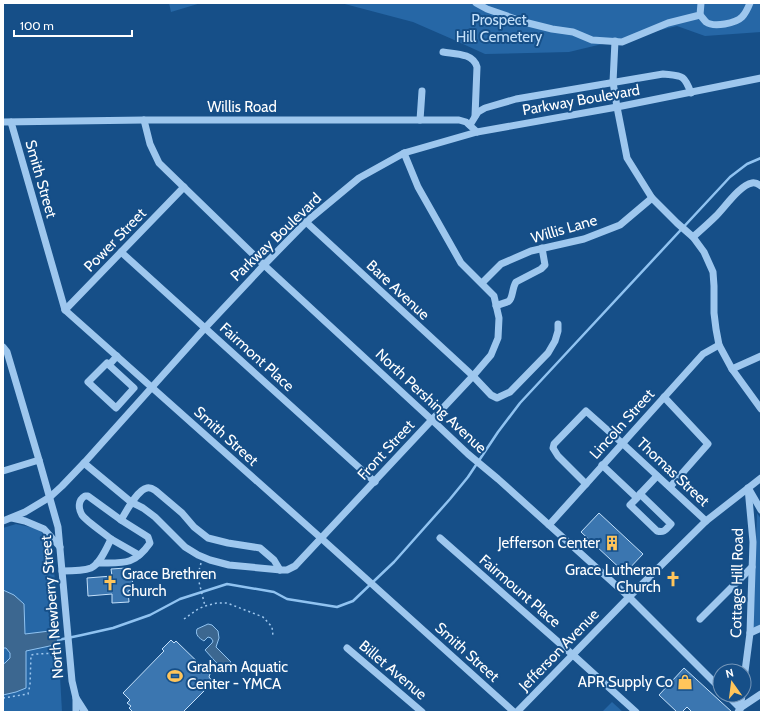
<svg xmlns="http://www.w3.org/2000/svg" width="764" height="715" font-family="Cabin,sans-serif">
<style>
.green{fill:#2667a6}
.water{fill:#3c6790;stroke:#90c3f1}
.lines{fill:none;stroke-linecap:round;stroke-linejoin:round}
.stream{stroke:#90c3f1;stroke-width:2.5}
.building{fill:#3b76b0;stroke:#c3e0fa}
.path{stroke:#9ec7ee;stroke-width:1.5;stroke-dasharray:2 3;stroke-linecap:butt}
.minor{stroke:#9ec7ee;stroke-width:7}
.labels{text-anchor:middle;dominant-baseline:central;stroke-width:4;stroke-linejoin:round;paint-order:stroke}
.park-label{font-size:15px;fill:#c3e0fa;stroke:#164f88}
.street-label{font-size:15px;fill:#fff;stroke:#164f88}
.poi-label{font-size:15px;fill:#fff;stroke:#164f88;text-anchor:end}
</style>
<rect width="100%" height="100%" fill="#164f88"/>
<g class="green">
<polygon points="169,3 201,3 171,12"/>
<polygon points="341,3 761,3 761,32 705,36 677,26 569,52 485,54 452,39 413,22"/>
<polygon points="757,513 761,519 761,624 753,628"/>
<polygon points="16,524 39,529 51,545 54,567 62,712 3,712 3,528"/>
<polygon points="612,702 623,712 602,712"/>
</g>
<g class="water">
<polygon points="3,590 14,595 24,604 25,634 58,630 59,644 26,651 26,688 16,692 3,695 3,664 5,663 10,658 10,653 6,648 3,648"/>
<path d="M208,624L212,625L218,631L219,638L216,647L231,662L223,670L205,650L212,643L213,641L211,638L208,637L204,641C199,638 195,635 197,629Z"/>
</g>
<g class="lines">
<polyline class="stream" points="58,640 82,635 113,628 150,615 180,599 227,584 274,592 287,599 337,607 353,601 394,562 450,499 468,477 498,432 520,403 730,177 747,164 761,158"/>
</g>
<g class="building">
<polygon points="599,513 643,554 625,573 581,532"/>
<polygon points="126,568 126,576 132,575 133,589 128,591 129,602 112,603 112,594 88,596 87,578 112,576 111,569"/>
<polygon points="171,640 174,643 176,641 210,674 209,677 213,682 183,712 133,712 129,708 131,706 127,703 130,700 123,693 164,651 162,649"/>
<polygon points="684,668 732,712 692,712 687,707 682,712 677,712 659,695"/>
</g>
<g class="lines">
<g class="path">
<polyline points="201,563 198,574 198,578 205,606"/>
<polyline points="184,619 198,609 205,606 217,603 227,603 263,617 272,627 273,636"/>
<polyline points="3,698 28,694 30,685 31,655 36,654 61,653"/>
</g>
<g class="minor">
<polyline points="476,3 487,9 524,22 552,29 573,32 592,40 622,42 668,23 700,15 701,3"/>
<path d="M700,15C702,17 704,20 706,22C714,28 736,23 742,17C746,13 748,8 750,3"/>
<polyline points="615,41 613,82 617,107 627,158 652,198 677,223 693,237 704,252 713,272 714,286 714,313 716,329 719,345 732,369 761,409"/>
<path d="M443,52C455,54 473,53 477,67L475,116"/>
<polyline points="144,120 150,144 159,163 264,265 432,420 468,454 498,479 629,597 720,688"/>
<polyline points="420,120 422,91"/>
<polyline points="3,122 144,120 459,120 466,122 477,132"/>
<polyline points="11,122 65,310 322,539 514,712"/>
<path d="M470,125L478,112L485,108L516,99L663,74C682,76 684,74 691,93"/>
<polyline points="306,222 473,376 491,395 497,398 510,392 548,353 555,341 558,331 558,324"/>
<path d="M693,237C701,230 709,223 716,216C725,207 740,185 752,183C756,182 758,184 761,186"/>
<polyline points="121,252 375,482"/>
<polyline points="482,283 501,264 531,251 584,239 620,225 652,198"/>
<path d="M496,306C500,304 506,303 509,301C513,298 512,288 516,282L541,269L545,265L542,248"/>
<polyline points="65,310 184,187"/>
<polyline points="3,347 7,352 39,460"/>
<polyline points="109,365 134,388 116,408 88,382 107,363 109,365 117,356"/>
<polyline points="732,369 761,356"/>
<polyline points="664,397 708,444 670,487"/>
<polyline points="84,463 131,502 143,508 155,517 185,547 198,555 210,560 229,565 281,570 287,570 295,566 473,376 491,355 498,338 499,318 494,296 461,263 418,187 404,153"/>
<path d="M602,465L637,498L630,505L657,531C665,533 666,529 671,524L640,494L637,498"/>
<polyline points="3,471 39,460 58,527 72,681 76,698 85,712"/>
<polyline points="586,484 558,456 553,448 554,444 586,411 622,443 706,521"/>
<polyline points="750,491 761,510"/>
<polyline points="640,494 657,476"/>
<polyline points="12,518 25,521 44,529 60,547"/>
<polyline points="3,521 25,512 50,497 62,486 84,463 205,328 264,265 306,222 359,178 404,153 477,132 617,107 761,78"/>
<polyline points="549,525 703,354 719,345"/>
<polyline points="440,538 573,655 636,712"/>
<polyline points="111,539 139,555"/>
<path d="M97,563C123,563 134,566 150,543L148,537L121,520"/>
<path d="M62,571C71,571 83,571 91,568C100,564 107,547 111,539C104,533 86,521 82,515C78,508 78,500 85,496H88L121,520C126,512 137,490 147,488C151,487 153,489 156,491L182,513L194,527L208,538L228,543L260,548L274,560L280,570"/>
<polyline points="700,619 752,567"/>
<polyline points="750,633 761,628"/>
<polyline points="347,648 422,712"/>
<polyline points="744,679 750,633 751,601 753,542 748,488"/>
<polyline points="727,695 740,708"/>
<polyline points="740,710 742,695"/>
<polyline points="76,712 76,698"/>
<polyline points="517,712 629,597 706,521 761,478"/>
<polyline points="738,712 740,708 761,694"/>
</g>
</g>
<defs>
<symbol id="building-bare" viewBox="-9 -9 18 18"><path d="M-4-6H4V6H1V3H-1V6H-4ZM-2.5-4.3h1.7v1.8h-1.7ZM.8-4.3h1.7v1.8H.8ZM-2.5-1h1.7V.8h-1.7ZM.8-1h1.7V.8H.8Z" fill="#ffc55b" stroke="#164f88" stroke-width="2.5" paint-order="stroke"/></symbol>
<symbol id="church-bare" viewBox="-9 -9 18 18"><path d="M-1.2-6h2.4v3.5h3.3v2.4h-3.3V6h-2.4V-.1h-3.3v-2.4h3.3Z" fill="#ffc55b" stroke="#164f88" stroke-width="2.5" paint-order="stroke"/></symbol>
<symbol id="stadium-bare" viewBox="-9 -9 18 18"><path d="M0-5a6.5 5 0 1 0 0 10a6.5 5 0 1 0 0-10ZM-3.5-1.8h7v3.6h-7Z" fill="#ffc55b" stroke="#164f88" stroke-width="2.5" paint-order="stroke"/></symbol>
<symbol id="shop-bare" viewBox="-9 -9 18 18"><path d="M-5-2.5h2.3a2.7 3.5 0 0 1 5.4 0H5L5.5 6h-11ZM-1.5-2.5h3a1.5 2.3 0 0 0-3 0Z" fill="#ffc55b" stroke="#164f88" stroke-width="2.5" paint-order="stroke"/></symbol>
</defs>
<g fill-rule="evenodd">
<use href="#building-bare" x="601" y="532" width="22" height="22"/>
<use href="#church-bare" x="662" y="568" width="22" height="22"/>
<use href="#church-bare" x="99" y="572" width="22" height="22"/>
<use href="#stadium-bare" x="164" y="665" width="22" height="22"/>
<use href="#shop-bare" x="674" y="671" width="22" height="22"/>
</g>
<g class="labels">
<g class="park-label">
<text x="499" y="20">Prospect<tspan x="499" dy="17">Hill Cemetery</tspan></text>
</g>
<g class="street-label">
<text transform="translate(581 100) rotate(-10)">Parkway Boulevard</text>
<text x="242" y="107">Willis Road</text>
<text transform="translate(41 179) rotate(74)">Smith Street</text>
<text transform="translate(564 229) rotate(-16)">Willis Lane</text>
<text transform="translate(276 237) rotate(-44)">Parkway Boulevard</text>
<text transform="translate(115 240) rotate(-46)">Power Street</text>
<text transform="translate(398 290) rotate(43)">Bare Avenue</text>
<text transform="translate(257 357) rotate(42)">Fairmont Place</text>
<text transform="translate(431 401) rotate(43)">North Pershing Avenue</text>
<text transform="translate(622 424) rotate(-48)">Lincoln Street</text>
<text transform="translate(226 436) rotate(42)">Smith Street</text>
<text transform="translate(386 450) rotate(-47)">Front Street</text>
<text transform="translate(673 472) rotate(43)">Thomas Street</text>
<text transform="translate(737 583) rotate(-89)">Cottage Hill Road</text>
<text transform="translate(520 591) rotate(41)">Fairmount Place</text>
<text transform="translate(52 607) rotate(-95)">North Newberry Street</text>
<text transform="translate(559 650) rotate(-46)">Jefferson Avenue</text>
<text transform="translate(467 652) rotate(42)">Smith Street</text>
<text transform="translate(393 670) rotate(40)">Billet Avenue</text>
</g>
<g class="poi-label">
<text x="600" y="543">Jefferson Center</text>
<text x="661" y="570">Grace Lutheran<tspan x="661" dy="17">Church</tspan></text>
<text x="122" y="574" text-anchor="start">Grace Brethren<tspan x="122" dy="17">Church</tspan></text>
<text x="187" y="667" text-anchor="start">Graham Aquatic<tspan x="187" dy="17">Center - YMCA</tspan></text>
<text x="673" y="682">APR Supply Co</text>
</g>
</g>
<rect width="764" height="715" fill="none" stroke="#ffffff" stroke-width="8"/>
<g transform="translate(732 683) rotate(346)"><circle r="19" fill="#164f88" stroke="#7395b8"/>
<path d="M0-3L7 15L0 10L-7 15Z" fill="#ffc55b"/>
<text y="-6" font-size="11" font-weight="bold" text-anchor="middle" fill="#ffffff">N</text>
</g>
<path d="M14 30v6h118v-6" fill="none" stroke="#ffffff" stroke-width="2"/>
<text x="20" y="30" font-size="12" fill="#ffffff" stroke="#164f88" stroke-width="3" paint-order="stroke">100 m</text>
</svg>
